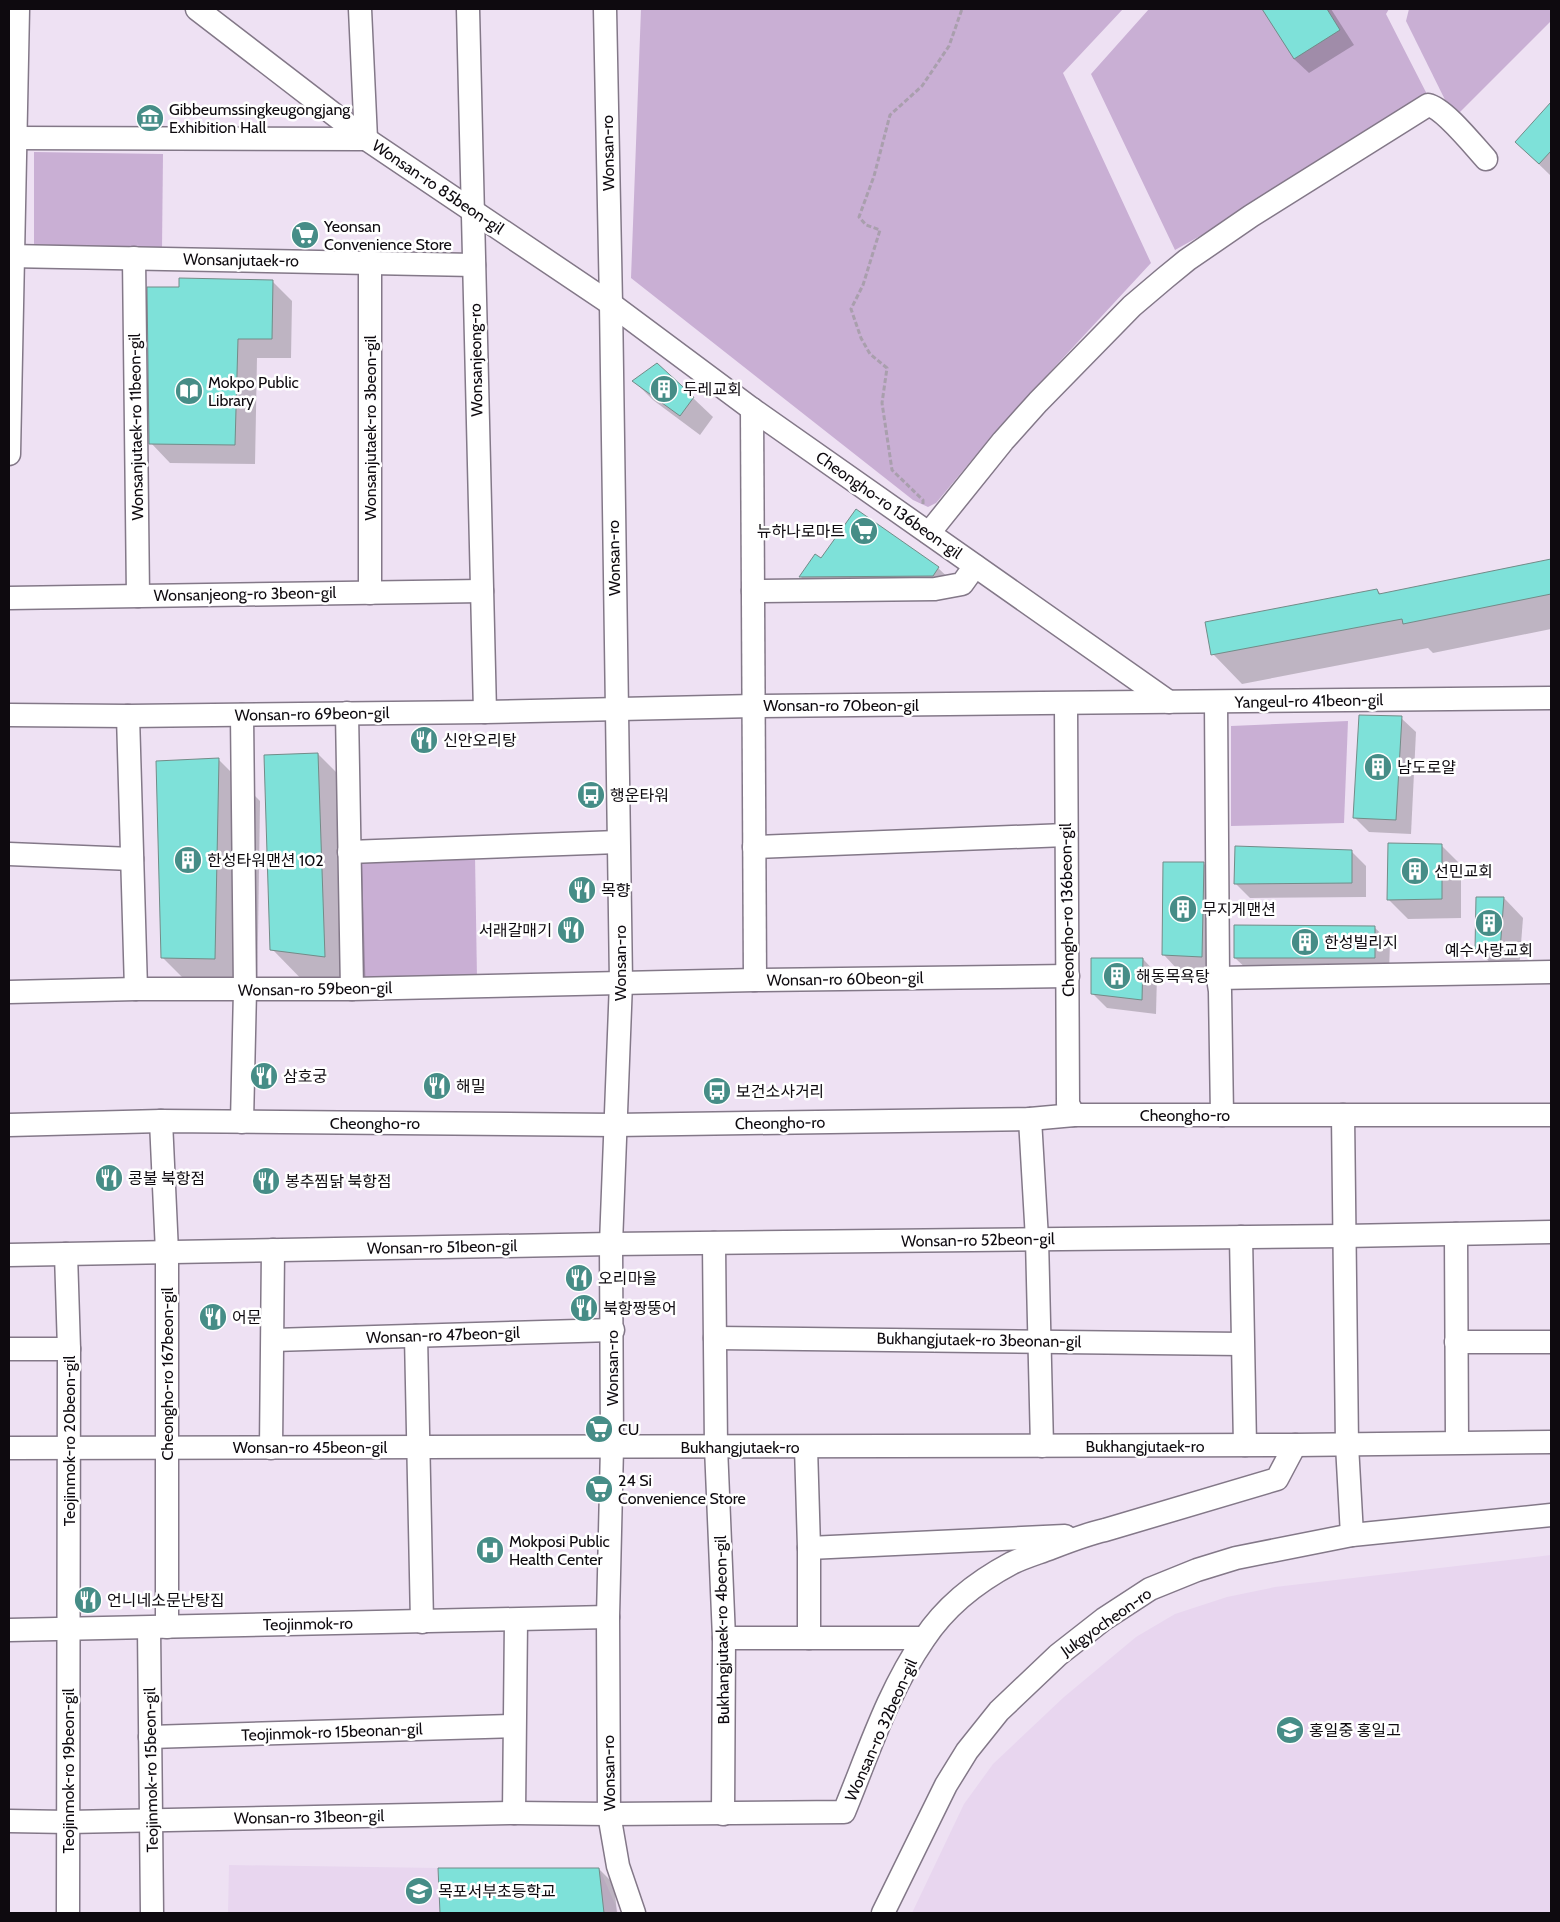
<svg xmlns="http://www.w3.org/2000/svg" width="1560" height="1922" font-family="Cabin,'Noto Sans KR',sans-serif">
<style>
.built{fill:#e8d6ef}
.green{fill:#c9afd4}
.shadow{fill:#0003}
.building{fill:#7ee1d9;stroke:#738b88}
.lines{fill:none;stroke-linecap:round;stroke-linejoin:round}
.minor-casing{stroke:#837888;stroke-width:25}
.path{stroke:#a99fad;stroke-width:3;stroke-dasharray:5 2.5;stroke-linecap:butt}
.minor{stroke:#fff;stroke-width:22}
.labels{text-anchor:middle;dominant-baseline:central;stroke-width:5;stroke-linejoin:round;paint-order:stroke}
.poi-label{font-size:16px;fill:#0e0a0f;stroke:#fff;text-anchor:start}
.street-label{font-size:16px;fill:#0e0a0f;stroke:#fff}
</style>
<rect width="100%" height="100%" fill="#eee1f3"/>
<g class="built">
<polygon points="1551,1555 1551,1913 912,1913 964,1804 993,1764 1064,1697 1136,1637 1175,1614 1227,1597 1275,1587"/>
<polygon points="229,1865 438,1868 599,1868 619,1913 228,1913"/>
</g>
<g class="green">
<polygon points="641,9 1123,9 1063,73 1151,263 1001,425 936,503 928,507 913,500 631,278"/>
<polygon points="1149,9 1389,9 1386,14 1433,106 1175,250 1091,74"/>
<polygon points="1409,9 1551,9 1551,21 1454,118 1406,21"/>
<polygon points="34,152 163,154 162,248 34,246"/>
<polygon points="1348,721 1344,823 1231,826 1231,726"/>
<polygon points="475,856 477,979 366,980 360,973 358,868 365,858"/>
</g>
<g class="shadow">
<polygon points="1263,9 1331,9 1354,45 1309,73 1294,59"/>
<polygon points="1551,104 1551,176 1516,142"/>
<polygon points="272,281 292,301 291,358 257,358 255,464 170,463 151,443"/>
<polygon points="634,381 693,398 713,417 700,435 653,400"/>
<polygon points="816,556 821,560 938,568 958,587 820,597 801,577"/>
<polygon points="1551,560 1551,629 1433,653 1428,648 1242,684 1213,654 1377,590 1382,595"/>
<polygon points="1401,718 1416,732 1411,834 1369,832 1355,818"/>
<polygon points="318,754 360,796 366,999 314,992 272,949"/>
<polygon points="218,759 260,801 257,1001 205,1000 163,958"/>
<polygon points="1441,845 1461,865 1461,918 1408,919 1389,900"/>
<polygon points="1351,851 1366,866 1366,897 1250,898 1236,884"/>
<polygon points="1204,864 1218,878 1217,971 1178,970 1164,955"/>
<polygon points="1504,898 1523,918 1519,970 1496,968 1476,949"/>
<polygon points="1375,928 1390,942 1389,972 1250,972 1235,958"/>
<polygon points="1143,959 1157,974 1156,1014 1107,1008 1092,993"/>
<polygon points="599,1869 614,1884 617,1913 441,1913 440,1870"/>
</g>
<g class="building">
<polygon points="1262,9 1327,9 1340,30 1294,59"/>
<polygon points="1551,102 1551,151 1539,164 1515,142"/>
<polygon points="179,278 273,280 272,339 238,339 235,445 149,444 147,287 179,287"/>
<polygon points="657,363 694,397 680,416 632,381"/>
<polygon points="856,509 939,567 933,576 799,577 815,554 821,558"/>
<polygon points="1551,559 1551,594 1403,624 1402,619 1211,655 1205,622 1377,589 1379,594"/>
<polygon points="1359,715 1402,716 1396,820 1353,818"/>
<polygon points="318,753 325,957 270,950 264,755"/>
<polygon points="219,758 215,959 161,958 156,761"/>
<polygon points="1388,843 1442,844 1442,899 1387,900"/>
<polygon points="1235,846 1352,850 1352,883 1234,884"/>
<polygon points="1163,862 1204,862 1202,957 1162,955"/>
<polygon points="1476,897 1504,897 1500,951 1475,949"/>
<polygon points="1234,925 1375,926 1375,958 1234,958"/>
<polygon points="1091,958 1143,958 1142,1000 1091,994"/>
<polygon points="438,1868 599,1868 604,1913 440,1913"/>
</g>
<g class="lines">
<defs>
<g id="minor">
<polyline points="197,9 366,139 611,304 752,409 1169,702"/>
<polyline points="468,9 485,712"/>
<polyline points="605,9 611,304 621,982 611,1244 612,1447 608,1617 609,1814 618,1866 634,1913"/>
<polyline points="15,138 366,139 360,9"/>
<polyline points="9,256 474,265"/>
<polyline points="134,258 138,596"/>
<polyline points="370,262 370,593"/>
<polyline points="752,409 755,980"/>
<polyline points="9,454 18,9"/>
<path d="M929,533L1003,441L1038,402L1132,306L1165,278L1187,260L1251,216L1428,105C1444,108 1474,146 1486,159"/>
<polyline points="753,591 935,589 962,584 975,566"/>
<polyline points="9,598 482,591"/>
<polyline points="1216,702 1218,978 1220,991 1222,1115"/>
<polyline points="1066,704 1068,1104 1074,1115"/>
<polyline points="347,713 352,989"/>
<polyline points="9,715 128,716 485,712 754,706 1551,698"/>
<polyline points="242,715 245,990 242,1122"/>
<polyline points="128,716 136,989"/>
<polyline points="754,847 1066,835"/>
<polyline points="349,852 618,842"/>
<polyline points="9,854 132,859"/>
<polyline points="1218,978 1551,972"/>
<polyline points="9,992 136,989 352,989 755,980 1068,976"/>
<polyline points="1343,1115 1347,1445 1352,1535"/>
<polyline points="1030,1119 1037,1239 1042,1446"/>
<polyline points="161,1121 167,1252 167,1627"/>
<polyline points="9,1125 161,1121 615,1125 1030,1119 1074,1115 1551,1115"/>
<polyline points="1456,1234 1457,1442"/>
<polyline points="1241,1237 1245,1445"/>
<polyline points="714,1243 716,1447 724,1638 723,1814"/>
<polyline points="66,1254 69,1349 68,1913"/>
<polyline points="9,1255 611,1244 1345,1236 1551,1232"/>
<polyline points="416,1336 422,1622"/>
<polyline points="715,1338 1242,1344"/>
<polyline points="273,1340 613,1330"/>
<polyline points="1456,1342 1551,1342"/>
<polyline points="9,1349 69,1349"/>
<polyline points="806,1447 809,1548 809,1638"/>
<polyline points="9,1448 1295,1445 1551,1442"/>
<polyline points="271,1448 273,1250"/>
<polyline points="809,1548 1065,1536"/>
<polyline points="149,1628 152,1913"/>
<polyline points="9,1630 608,1617"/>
<polyline points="724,1638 924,1638"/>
<polyline points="150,1737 514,1726"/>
<polyline points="514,1813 516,1620"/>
<path d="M9,1821L68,1822L514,1813L609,1814L844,1812C868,1754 888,1691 924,1639C945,1607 978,1581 1012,1563C1024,1557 1038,1553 1051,1548C1069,1541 1087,1534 1105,1530L1277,1479L1295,1445"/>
<polyline points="883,1913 946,1785 967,1751 999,1711 1058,1655 1104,1619 1150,1589 1197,1570 1236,1558 1352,1535 1551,1515"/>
</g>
</defs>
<use href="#minor" class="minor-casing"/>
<polyline class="path" points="923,504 923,500 892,470 882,403 887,368 870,354 861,338 851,309 863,285 880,230 866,225 859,217 874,176 890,115 922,86 949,46 962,9"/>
<use href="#minor" class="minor"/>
</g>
<defs>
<symbol id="museum-disc" viewBox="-11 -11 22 22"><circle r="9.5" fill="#468d87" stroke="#fff"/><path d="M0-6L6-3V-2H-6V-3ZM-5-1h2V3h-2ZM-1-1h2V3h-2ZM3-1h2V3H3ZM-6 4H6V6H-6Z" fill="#fff"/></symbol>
<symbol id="supermarket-disc" viewBox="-11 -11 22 22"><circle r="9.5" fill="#468d87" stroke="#fff"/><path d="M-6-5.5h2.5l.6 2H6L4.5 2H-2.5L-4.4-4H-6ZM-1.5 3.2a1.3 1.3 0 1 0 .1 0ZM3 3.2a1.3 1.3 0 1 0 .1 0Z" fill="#fff"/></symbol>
<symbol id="building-disc" viewBox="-11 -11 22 22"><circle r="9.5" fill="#468d87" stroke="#fff"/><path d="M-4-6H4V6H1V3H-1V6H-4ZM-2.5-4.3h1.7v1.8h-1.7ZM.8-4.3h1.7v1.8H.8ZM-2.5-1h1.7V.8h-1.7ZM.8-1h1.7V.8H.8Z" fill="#fff"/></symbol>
<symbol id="library-disc" viewBox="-11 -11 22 22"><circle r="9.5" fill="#468d87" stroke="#fff"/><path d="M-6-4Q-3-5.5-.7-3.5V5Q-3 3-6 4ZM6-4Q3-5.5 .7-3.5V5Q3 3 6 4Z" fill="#fff"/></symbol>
<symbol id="restaurant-disc" viewBox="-11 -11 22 22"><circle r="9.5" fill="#468d87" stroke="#fff"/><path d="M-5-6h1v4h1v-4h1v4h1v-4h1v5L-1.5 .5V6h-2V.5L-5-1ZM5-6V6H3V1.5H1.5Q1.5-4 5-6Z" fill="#fff"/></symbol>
<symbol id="bus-disc" viewBox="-11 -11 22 22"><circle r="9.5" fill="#468d87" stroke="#fff"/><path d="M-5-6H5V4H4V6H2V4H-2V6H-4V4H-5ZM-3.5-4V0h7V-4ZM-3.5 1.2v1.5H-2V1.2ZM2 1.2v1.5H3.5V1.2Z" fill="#fff"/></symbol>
<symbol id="hospital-disc" viewBox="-11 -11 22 22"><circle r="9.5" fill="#468d87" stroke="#fff"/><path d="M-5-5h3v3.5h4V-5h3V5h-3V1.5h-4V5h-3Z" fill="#fff"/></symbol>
<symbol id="school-disc" viewBox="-11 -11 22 22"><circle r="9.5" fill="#468d87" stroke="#fff"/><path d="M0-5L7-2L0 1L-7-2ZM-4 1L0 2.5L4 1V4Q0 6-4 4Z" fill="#fff"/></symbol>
</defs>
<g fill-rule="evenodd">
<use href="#museum-disc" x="134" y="102" width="32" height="32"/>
<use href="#supermarket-disc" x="289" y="219" width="32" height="32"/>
<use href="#building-disc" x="648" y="373" width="32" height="32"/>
<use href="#library-disc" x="173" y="375" width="32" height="32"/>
<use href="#supermarket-disc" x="848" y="515" width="32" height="32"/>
<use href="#restaurant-disc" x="408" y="724" width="32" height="32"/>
<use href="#building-disc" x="1362" y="751" width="32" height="32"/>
<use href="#bus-disc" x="575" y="779" width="32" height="32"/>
<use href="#building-disc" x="172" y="844" width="32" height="32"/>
<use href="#building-disc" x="1399" y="855" width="32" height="32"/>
<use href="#restaurant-disc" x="566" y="874" width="32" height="32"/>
<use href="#building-disc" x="1167" y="893" width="32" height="32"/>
<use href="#building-disc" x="1473" y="907" width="32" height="32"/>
<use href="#restaurant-disc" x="555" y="914" width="32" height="32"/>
<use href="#building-disc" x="1289" y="926" width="32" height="32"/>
<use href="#building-disc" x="1101" y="960" width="32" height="32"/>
<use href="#restaurant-disc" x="248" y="1060" width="32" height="32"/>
<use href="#restaurant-disc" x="421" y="1070" width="32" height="32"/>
<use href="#bus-disc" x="701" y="1075" width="32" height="32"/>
<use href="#restaurant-disc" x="93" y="1162" width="32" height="32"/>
<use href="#restaurant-disc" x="250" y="1165" width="32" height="32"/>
<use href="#restaurant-disc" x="563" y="1262" width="32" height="32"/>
<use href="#restaurant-disc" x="568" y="1292" width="32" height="32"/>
<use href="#restaurant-disc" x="197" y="1301" width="32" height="32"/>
<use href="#supermarket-disc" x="583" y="1413" width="32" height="32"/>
<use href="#supermarket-disc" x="583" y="1473" width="32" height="32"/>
<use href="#hospital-disc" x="474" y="1534" width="32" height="32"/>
<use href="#restaurant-disc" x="72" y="1584" width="32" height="32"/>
<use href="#school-disc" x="1274" y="1714" width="32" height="32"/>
<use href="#school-disc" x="403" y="1875" width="32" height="32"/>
</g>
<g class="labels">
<g class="poi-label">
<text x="169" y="109">Gibbeumssingkeugongjang<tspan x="169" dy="18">Exhibition Hall</tspan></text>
<text x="324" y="226">Yeonsan<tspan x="324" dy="18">Convenience Store</tspan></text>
<text x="208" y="382">Mokpo Public<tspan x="208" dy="18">Library</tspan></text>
<text x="683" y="389">두레교회</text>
<text x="845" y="531" text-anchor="end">뉴하나로마트</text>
<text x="443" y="740">신안오리탕</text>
<text x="1397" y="767">남도로얄</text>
<text x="610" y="795">행운타워</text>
<text x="207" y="860">한성타워맨션 102</text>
<text x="1434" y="871">선민교회</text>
<text x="601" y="890">목향</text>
<text x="1202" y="909">무지게맨션</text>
<text x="552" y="930" text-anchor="end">서래갈매기</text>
<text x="1324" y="942">한성빌리지</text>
<text x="1489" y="950" text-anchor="middle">예수사랑교회</text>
<text x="1136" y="976">해동목욕탕</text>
<text x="283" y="1076">삼호궁</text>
<text x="456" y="1086">해밀</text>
<text x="736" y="1091">보건소사거리</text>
<text x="128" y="1178">콩불 북항점</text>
<text x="285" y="1181">봉추찜닭 북항점</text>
<text x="598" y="1278">오리마을</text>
<text x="603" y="1308">북항짱뚱어</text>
<text x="232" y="1317">어문</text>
<text x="618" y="1429">CU</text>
<text x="618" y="1480">24 Si<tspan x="618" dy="18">Convenience Store</tspan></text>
<text x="509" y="1541">Mokposi Public<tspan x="509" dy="18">Health Center</tspan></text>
<text x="107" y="1600">언니네소문난탕집</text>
<text x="1309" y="1730">홍일중 홍일고</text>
<text x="438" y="1891">목포서부초등학교</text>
</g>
<g class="street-label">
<text transform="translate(608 153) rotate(-91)">Wonsan-ro</text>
<text transform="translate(438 187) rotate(34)">Wonsan-ro 85beon-gil</text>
<text transform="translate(241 260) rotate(1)">Wonsanjutaek-ro</text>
<text transform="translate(476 360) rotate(-91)">Wonsanjeong-ro</text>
<text transform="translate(136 427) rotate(-91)">Wonsanjutaek-ro 11beon-gil</text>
<text transform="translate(370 428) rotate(-90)">Wonsanjutaek-ro 3beon-gil</text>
<text transform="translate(889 505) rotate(35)">Cheongho-ro 136beon-gil</text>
<text transform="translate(614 558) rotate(-91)">Wonsan-ro</text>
<text transform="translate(245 594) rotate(-1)">Wonsanjeong-ro 3beon-gil</text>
<text transform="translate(1309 701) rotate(-1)">Yangeul-ro 41beon-gil</text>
<text x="841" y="705">Wonsan-ro 70beon-gil</text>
<text transform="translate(312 714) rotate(-1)">Wonsan-ro 69beon-gil</text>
<text transform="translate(1067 910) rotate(-91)">Cheongho-ro 136beon-gil</text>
<text transform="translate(620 963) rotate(-90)">Wonsan-ro</text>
<text transform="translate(845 979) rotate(-1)">Wonsan-ro 60beon-gil</text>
<text transform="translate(315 989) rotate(-1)">Wonsan-ro 59beon-gil</text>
<text x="1185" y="1115">Cheongho-ro</text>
<text x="375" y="1123">Cheongho-ro</text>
<text transform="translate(780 1123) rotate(-1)">Cheongho-ro</text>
<text transform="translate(978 1240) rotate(-1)">Wonsan-ro 52beon-gil</text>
<text transform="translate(442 1247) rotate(-1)">Wonsan-ro 51beon-gil</text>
<text transform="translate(443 1335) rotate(-2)">Wonsan-ro 47beon-gil</text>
<text transform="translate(979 1340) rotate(1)">Bukhangjutaek-ro 3beonan-gil</text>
<text transform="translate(612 1368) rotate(-90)">Wonsan-ro</text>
<text transform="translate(167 1374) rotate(-90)">Cheongho-ro 167beon-gil</text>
<text transform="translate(69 1441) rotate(-90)">Teojinmok-ro 20beon-gil</text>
<text x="1145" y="1446">Bukhangjutaek-ro</text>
<text x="310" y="1447">Wonsan-ro 45beon-gil</text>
<text x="740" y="1447">Bukhangjutaek-ro</text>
<text transform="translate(1106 1622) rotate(-35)">Jukgyocheon-ro</text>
<text transform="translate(308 1624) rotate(-1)">Teojinmok-ro</text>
<text transform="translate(722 1630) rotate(-91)">Bukhangjutaek-ro 4beon-gil</text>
<text transform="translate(881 1730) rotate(-66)">Wonsan-ro 32beon-gil</text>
<text transform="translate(332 1732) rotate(-2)">Teojinmok-ro 15beonan-gil</text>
<text transform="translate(151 1770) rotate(-91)">Teojinmok-ro 15beon-gil</text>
<text transform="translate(68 1771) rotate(-90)">Teojinmok-ro 19beon-gil</text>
<text transform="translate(609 1773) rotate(-91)">Wonsan-ro</text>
<text transform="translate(309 1817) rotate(-1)">Wonsan-ro 31beon-gil</text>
</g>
</g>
<rect width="1560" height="1922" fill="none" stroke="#0e0a0f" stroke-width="20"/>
</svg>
